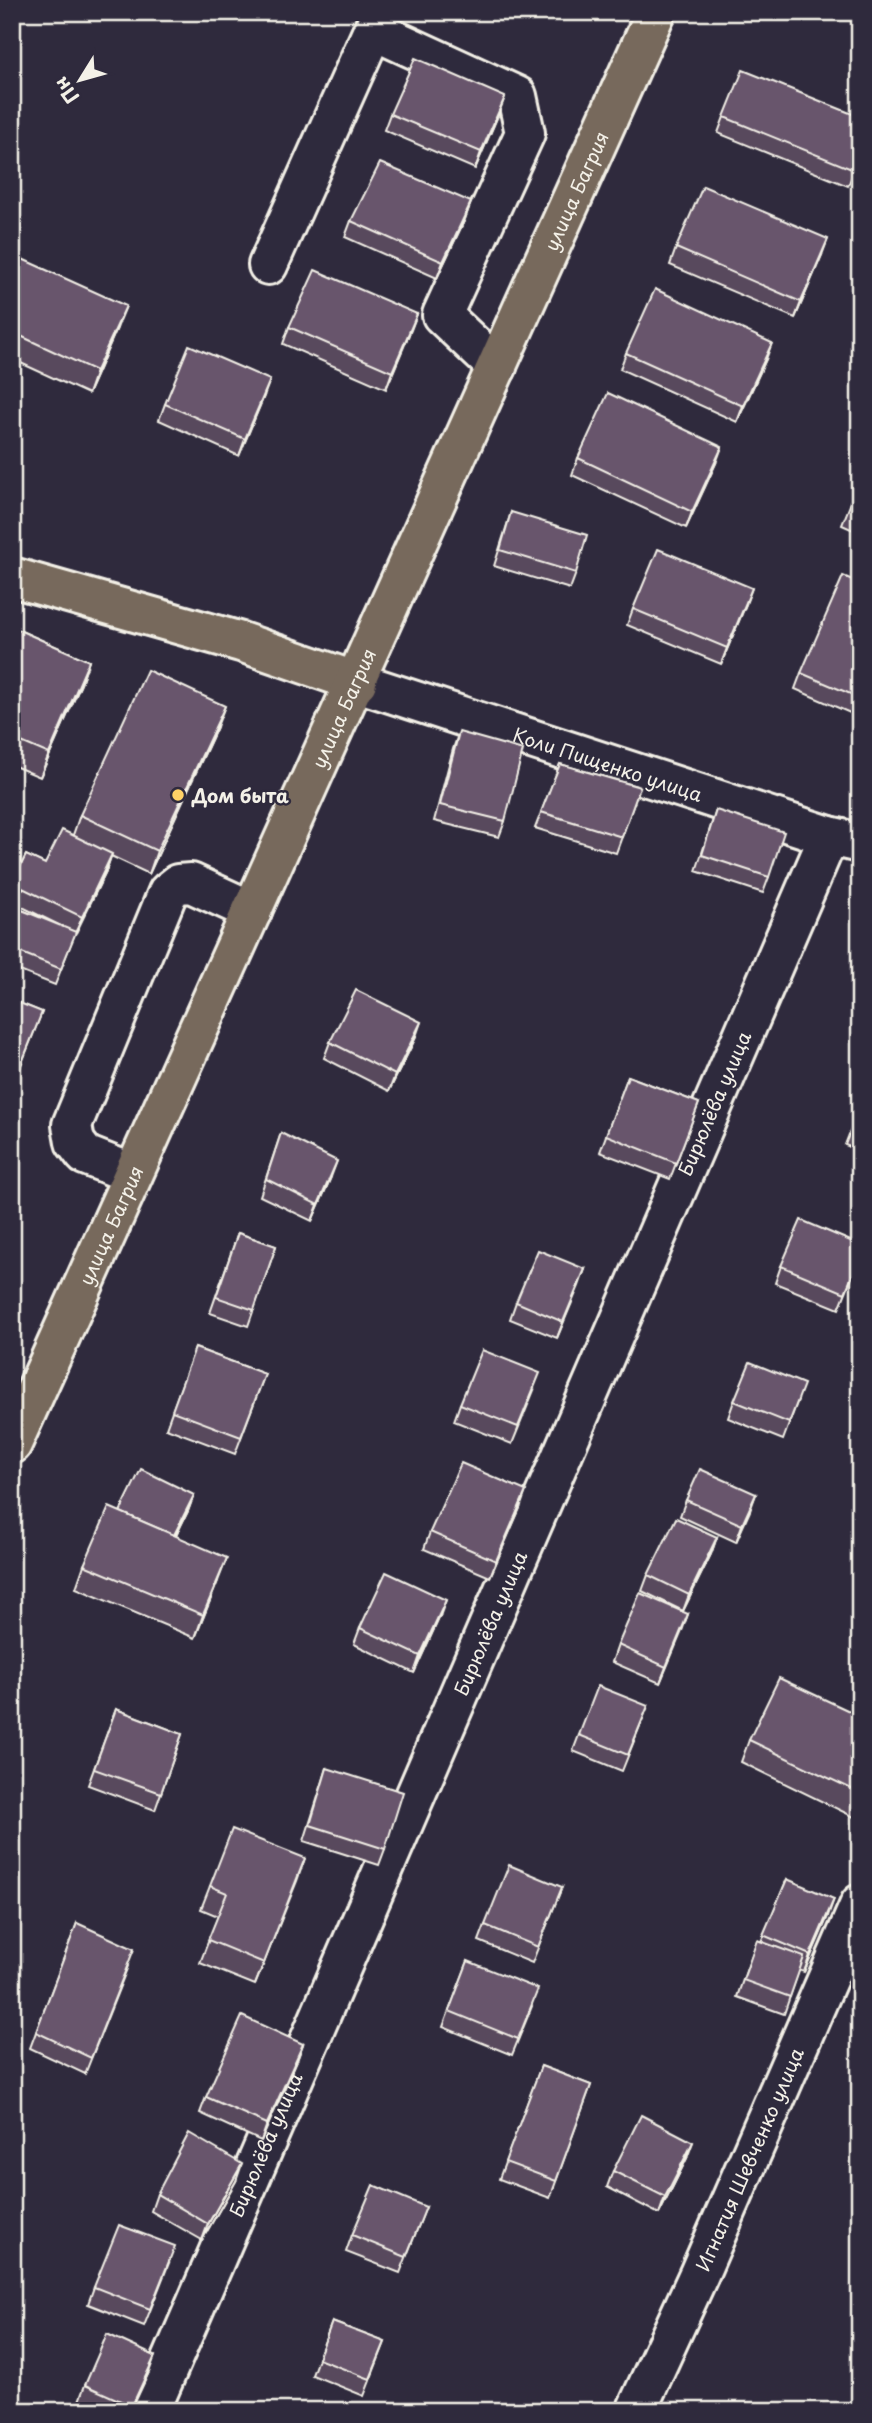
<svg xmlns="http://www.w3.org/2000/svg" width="872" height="2423" font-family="'Playpen Sans',sans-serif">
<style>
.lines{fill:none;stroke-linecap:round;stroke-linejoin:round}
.minor-casing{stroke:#f4f1e8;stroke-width:44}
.major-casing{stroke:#f4f1e8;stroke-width:44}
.minor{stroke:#2f2a3d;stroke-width:38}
.major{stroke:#77695c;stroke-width:38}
.wall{fill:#59485d;stroke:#f4f1e8;stroke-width:2}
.shaded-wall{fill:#483b4c;stroke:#f4f1e8;stroke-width:2}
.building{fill:#67546c;stroke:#f4f1e8;stroke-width:2}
.poi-dot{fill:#ffd166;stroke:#2f2a3d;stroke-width:2.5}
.labels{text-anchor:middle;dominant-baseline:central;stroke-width:5;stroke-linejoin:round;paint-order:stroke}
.street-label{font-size:19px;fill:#f4f1e8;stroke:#2f2a3d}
.poi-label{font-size:19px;font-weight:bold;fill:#f4f1e8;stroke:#2f2a3d;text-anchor:start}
</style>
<rect width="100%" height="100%" fill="#2f2a3d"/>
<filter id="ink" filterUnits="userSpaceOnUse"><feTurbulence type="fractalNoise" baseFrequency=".0143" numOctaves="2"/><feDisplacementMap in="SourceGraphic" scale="14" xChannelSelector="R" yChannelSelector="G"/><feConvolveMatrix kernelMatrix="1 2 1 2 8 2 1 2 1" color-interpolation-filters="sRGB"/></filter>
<g filter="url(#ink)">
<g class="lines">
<defs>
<g id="minor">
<polyline points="268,265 373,30 517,96 525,133 442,315 497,367"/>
<path id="s1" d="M357,682L829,836L860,843"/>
<polyline points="133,1174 85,1155 75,1142 72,1125 168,892 178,884 191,883 252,911"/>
<path id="s2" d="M150,2411L829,836"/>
<path id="s3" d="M636,2411L699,2274L860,1904"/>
</g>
<g id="major">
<polyline points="12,577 241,642 357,682"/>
<path id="s4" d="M12,1444L656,12"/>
</g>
</defs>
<use href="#minor" class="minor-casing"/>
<use href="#major" class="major-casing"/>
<use href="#minor" class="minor"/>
<use href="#major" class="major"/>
</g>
<g class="wall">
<polygon points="499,113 475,169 384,130 390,114"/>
<polygon points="724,117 860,155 848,186 718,133"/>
<polygon points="471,202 465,219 437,278 345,237 351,221"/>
<polygon points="676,248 822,255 795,318 670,265"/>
<polygon points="12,275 117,328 88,394 12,359"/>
<polygon points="417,314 386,389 283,344 289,327"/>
<polygon points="626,353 766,359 737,422 620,369"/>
<polygon points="264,396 239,456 159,420 165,404"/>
<polygon points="578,458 716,463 686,528 572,475"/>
<polygon points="860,480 860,533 842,525"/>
<polygon points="511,512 576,573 570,589 494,566"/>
<polygon points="860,583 860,711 857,716 795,689 801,673"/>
<polygon points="746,604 721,664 627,625 633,609"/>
<polygon points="12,627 89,661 81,684 40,777 12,765"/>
<polygon points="216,729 149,874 111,856 106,871 75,933 55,985 12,968 12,906 63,927 12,902 12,883 26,855 45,864 73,835 80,815"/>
<polygon points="459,732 505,821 499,837 434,821 453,749"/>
<polygon points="560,764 640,787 616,853 535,828"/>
<polygon points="716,810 769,877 763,893 696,871"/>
<polygon points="12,1000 42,1012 14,1083 12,1083"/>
<polygon points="415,1039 389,1091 324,1058 330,1042"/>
<polygon points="628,1076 699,1103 670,1179 600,1152"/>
<polygon points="860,1106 860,1151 845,1145"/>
<polygon points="281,1133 331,1177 312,1221 260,1196"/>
<polygon points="238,1233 276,1246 248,1326 210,1313"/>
<polygon points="860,1258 839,1309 775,1283 781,1266"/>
<polygon points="585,1269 557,1338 510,1319 516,1302"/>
<polygon points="195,1348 265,1374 235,1454 166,1428"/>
<polygon points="534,1390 512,1444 454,1421 460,1404"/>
<polygon points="798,1400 783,1440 728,1418 734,1401"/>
<polygon points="756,1494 736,1542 680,1516 686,1500"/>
<polygon points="194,1495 188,1511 176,1536 218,1581 195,1638 76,1588 84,1565 120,1512"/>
<polygon points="520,1508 490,1577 424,1549 430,1532"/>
<polygon points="717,1537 711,1554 683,1611 642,1591 648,1575"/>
<polygon points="688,1614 660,1683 612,1662 618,1645"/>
<polygon points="440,1616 414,1673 354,1644 360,1628"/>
<polygon points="648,1706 622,1771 573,1751 579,1735"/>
<polygon points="116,1709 182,1734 155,1810 88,1785"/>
<polygon points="860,1716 860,1820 741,1762 749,1740"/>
<polygon points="327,1768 385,1849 379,1865 304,1841"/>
<polygon points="305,1858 255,1985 200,1963 218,1916 201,1909 210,1886"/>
<polygon points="787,1879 828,1916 804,1972 799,1970 784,2014 737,1997 757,1940 761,1942"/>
<polygon points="562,1887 532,1963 479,1941 485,1925"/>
<polygon points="77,1923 128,1966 85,2074 30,2048"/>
<polygon points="468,1961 532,2006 512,2055 443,2027"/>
<polygon points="303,2044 297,2060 261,2141 200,2113 206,2097"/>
<polygon points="541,2066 591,2085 550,2198 499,2179"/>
<polygon points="687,2158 659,2214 607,2187 613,2171"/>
<polygon points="236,2181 202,2240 151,2211 157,2194"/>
<polygon points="426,2207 400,2273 346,2252 352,2235"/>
<polygon points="169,2263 144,2326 88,2304 94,2287"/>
<polygon points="332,2322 385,2342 364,2396 312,2375"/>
<polygon points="149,2372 131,2411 100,2411 79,2401 85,2385"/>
</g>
<g class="shaded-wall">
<polygon points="505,97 499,113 475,169 481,152"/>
<polygon points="471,202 465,219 437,278 443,262"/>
<polygon points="828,239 822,255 795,318 801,302"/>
<polygon points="126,306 117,328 88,394 96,371"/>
<polygon points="417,314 411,330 386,389 392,372"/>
<polygon points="772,343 766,359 737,422 743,406"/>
<polygon points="270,380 264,396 239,456 245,439"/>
<polygon points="722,447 716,463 686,528 692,512"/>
<polygon points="752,588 746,604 721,664 727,648"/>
<polygon points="89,661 81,684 40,777 49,754"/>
<polygon points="225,706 216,729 149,874 157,851"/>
<polygon points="112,854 106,871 76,933 82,917"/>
<polygon points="421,1022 415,1039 389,1091 395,1075"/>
<polygon points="337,1161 331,1177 312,1221 318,1205"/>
<polygon points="585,1269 579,1286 557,1338 563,1322"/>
<polygon points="526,1491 520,1508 490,1577 496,1561"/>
<polygon points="756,1494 750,1511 736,1542 742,1525"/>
<polygon points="194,1495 188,1511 166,1555 172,1539"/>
<polygon points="717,1537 711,1554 683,1611 689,1595"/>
<polygon points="227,1558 218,1581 195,1638 203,1615"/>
<polygon points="446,1600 440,1616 414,1673 420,1656"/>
<polygon points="688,1614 682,1631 660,1683 666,1667"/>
<polygon points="305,1858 297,1881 255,1985 264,1963"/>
<polygon points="834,1899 828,1916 804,1972 810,1955"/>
<polygon points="303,2044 297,2060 261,2141 267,2124"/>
<polygon points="693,2142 687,2158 659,2214 665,2197"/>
<polygon points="242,2164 236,2181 202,2240 208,2224"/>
<polygon points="155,2356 149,2372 130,2411"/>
</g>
<g class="building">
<polygon points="415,58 505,97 481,152 390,114"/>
<polygon points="743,70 860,117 860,154 854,170 724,117"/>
<polygon points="380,163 471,202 443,262 351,221"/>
<polygon points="703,186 828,239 801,302 676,248"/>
<polygon points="20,258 126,306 96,371 12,332 12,275"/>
<polygon points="315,270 417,314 392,372 289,327"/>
<polygon points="655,289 772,343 743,406 626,353"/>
<polygon points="189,345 270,380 245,439 165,404"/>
<polygon points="608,393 722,447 692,512 578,458"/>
<polygon points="860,480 860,506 850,502"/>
<polygon points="511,512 587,535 576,573 500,550"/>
<polygon points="658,549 752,588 727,648 633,609"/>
<polygon points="843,576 860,583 860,698 801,673"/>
<polygon points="12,627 89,661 49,754 12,738"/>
<polygon points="147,670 225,706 157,851 80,815"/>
<polygon points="459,732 523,750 505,821 440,805"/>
<polygon points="560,764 640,787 622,837 541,812"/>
<polygon points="716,810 784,832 769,877 702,855"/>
<polygon points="62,830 112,854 82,917 12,883 26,855 45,864"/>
<polygon points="12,906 76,932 61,969 12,949"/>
<polygon points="356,990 421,1022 395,1075 330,1042"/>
<polygon points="12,1000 42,1012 20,1067 12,1064"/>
<polygon points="628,1076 699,1103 676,1163 606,1135"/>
<polygon points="860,1106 860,1132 851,1128"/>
<polygon points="281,1133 337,1161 318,1205 266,1179"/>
<polygon points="801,1220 860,1245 860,1257 845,1293 781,1266"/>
<polygon points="238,1233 276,1246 254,1310 216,1297"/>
<polygon points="538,1250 585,1269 563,1322 516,1302"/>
<polygon points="195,1348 265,1374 241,1437 172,1411"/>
<polygon points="482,1350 540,1373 518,1427 460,1404"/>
<polygon points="750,1362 804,1384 789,1423 734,1401"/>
<polygon points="461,1463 526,1491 496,1561 430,1532"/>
<polygon points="141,1469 194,1495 174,1535 120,1512"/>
<polygon points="700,1469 756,1494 742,1525 686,1500"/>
<polygon points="109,1507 227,1558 203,1615 84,1565"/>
<polygon points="676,1518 717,1537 689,1595 648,1575"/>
<polygon points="386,1572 446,1600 420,1656 360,1628"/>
<polygon points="640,1593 688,1614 666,1667 618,1645"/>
<polygon points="779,1678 860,1716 860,1793 749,1740"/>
<polygon points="598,1686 648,1706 628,1755 579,1735"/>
<polygon points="116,1709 182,1734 161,1793 94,1769"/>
<polygon points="327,1768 403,1792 385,1849 310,1825"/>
<polygon points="232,1829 305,1858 264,1963 208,1940 227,1893 210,1886"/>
<polygon points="509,1865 562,1887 538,1947 485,1925"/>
<polygon points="787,1879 834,1899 810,1955 763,1935"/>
<polygon points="77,1923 134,1949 91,2058 36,2032"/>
<polygon points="757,1940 804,1957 790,1997 743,1980"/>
<polygon points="468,1961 538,1989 518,2039 449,2011"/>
<polygon points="242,2016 303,2044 267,2124 206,2097"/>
<polygon points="541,2066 591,2085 556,2181 505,2162"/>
<polygon points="641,2115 693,2142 665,2197 613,2171"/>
<polygon points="189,2133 242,2164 208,2224 157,2194"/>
<polygon points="373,2185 426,2207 406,2257 352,2235"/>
<polygon points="119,2225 175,2246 150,2309 94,2287"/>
<polygon points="332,2322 385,2342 370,2379 318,2359"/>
<polygon points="107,2334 155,2356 132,2406 85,2385"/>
</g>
</g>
<circle class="poi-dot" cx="178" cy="795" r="7"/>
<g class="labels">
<g class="street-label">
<text stroke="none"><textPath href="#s4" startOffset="1374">улица Багрия</textPath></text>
<text stroke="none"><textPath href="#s4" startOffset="807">улица Багрия</textPath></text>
<text stroke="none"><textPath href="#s1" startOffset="264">Коли Пищенко улица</textPath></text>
<text stroke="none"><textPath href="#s2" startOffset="1424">Бирюлёва улица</textPath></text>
<text stroke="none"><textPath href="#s4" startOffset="240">улица Багрия</textPath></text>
<text stroke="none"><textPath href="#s2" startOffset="858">Бирюлёва улица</textPath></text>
<text stroke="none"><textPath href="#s2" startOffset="290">Бирюлёва улица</textPath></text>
<text stroke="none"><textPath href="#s3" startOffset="276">Игнатия Шевченко улица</textPath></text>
</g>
<g class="poi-label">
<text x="192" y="795">Дом быта</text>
</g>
</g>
<rect width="872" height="2423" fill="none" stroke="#2f2a3d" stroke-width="42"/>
<rect x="21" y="21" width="830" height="2381" fill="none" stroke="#f4f1e8" stroke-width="2.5" filter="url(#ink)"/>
<g transform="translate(80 80) rotate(233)" stroke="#2f2a3d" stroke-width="5" paint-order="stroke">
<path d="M0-5L12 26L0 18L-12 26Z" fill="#f4f1e8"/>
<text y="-10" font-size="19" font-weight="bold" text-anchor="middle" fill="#f4f1e8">Пн</text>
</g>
</svg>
